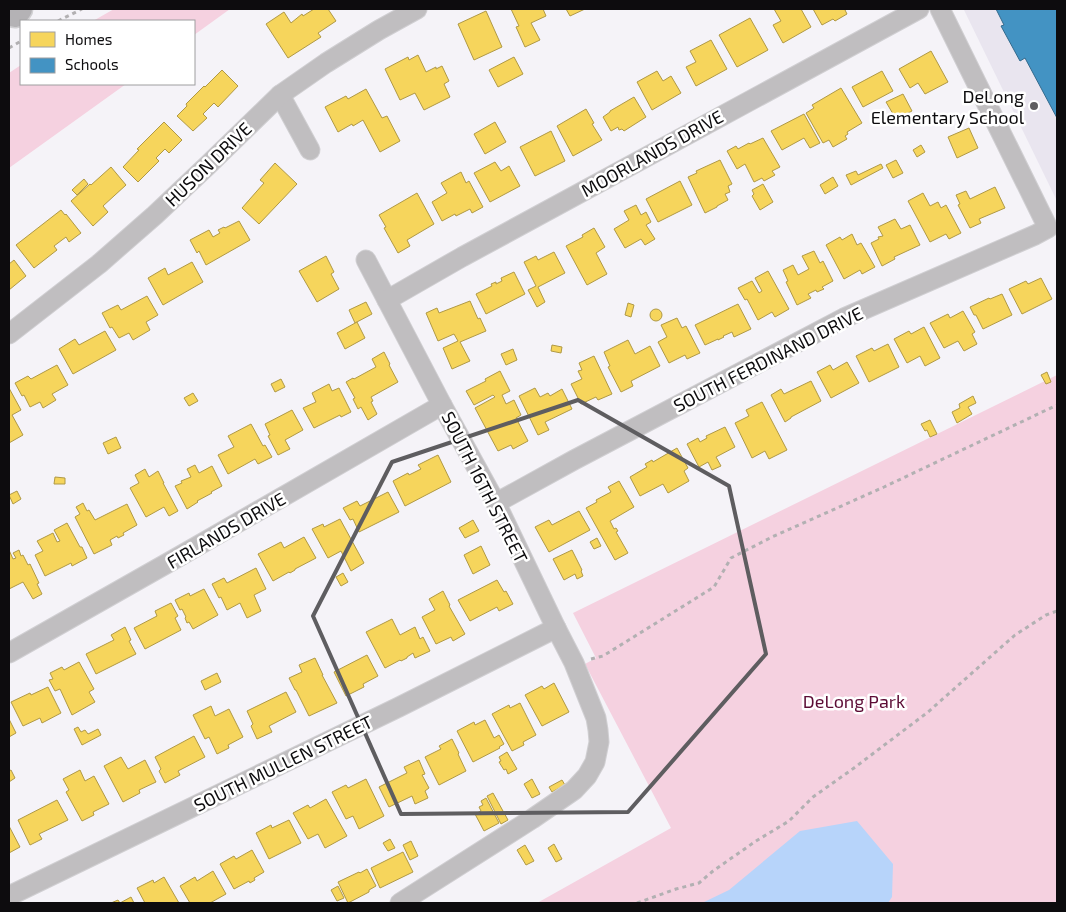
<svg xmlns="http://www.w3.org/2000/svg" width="1066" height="912" font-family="'Exo 2',sans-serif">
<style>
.built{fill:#e9e5ef}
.green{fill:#f5d1e0}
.water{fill:#b7d4fa}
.homes{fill:#f6d55c;stroke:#b09945}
.schools{fill:#4393c3;stroke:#336a8d}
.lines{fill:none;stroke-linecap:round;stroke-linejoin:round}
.minor-casing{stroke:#d0cfd2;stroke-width:21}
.highway-casing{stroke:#d0cfd2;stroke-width:29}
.path{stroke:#b2b0b2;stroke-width:3;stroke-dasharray:4 4;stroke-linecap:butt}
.minor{stroke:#c0bec0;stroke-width:19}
.highway{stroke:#b4b2b5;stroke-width:26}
.marked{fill:none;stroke:#5e5d60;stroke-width:4;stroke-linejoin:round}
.poi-dot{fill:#5e5d60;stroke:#fff;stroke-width:2}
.labels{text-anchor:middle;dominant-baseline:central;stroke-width:5;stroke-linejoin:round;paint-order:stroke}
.poi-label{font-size:18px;fill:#0d0c0e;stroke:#fff;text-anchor:end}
.street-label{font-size:18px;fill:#0d0c0e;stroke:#fff}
.park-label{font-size:18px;fill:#5c0c35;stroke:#fff}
</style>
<rect width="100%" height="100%" fill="#f5f3f8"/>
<polygon class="built" points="967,9 1057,9 1057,201 964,10"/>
<g class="green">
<polygon points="114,9 230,9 194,35 194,21 93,21"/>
<polygon points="21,65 21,84 126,84 9,168 9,73"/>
<polygon points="1057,375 1057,903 537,903 671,828 585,664 596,658 573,613"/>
</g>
<polygon class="water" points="857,821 893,864 892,897 888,903 702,903 729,890 800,831"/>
<g class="homes">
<polygon points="314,9 328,9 336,21 318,33 321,37 288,58 266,24 284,12 291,23 302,14 303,16"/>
<polygon points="511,9 543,9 546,16 531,23 540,40 525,47 516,27 519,26"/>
<polygon points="566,9 585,9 570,16"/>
<polygon points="774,9 801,9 811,27 783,43 773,25 781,21"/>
<polygon points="813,9 848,9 845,10 847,14 835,21 833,19 822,25"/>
<polygon points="486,11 502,47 474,60 458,24"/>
<polygon points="750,18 768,50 737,67 719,35"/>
<polygon points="711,40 727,69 696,86 686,67 696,62 690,51"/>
<polygon points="931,51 948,82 925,94 918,83 910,88 899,69"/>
<polygon points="418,55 426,72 436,67 436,69 442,66 449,81 444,84 450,97 424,110 415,93 400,100 385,69 408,57 409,60"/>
<polygon points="514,57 523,74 498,87 489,70"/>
<polygon points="222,70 238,86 218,107 214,103 203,114 207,118 193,131 177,116 187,106 186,104 204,86 205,87"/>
<polygon points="657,71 663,81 671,76 681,93 652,110 637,82"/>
<polygon points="882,71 893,91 863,107 852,87"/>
<polygon points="841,88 862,123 847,132 848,134 845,136 847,139 833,147 829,140 823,143 806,113 814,108 812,105"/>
<polygon points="366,89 382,118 387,116 400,141 380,152 363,120 353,126 352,124 338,132 325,107 346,96 348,99"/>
<polygon points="903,94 912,111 896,119 886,102"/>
<polygon points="634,97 646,117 624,131 622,129 619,130 618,127 611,131 603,117 610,112 610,111"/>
<polygon points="586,109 594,123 592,124 602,140 573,156 557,126"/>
<polygon points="804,114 820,143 810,148 804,138 782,150 771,131"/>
<polygon points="164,122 182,140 169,153 165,149 156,158 159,161 138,182 123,167 139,150 137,149"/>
<polygon points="495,122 506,142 485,154 474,134"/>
<polygon points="969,128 978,148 957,158 948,137"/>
<polygon points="551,131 565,161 535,176 520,147"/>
<polygon points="763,138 780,167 772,171 775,175 764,181 762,178 754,182 745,164 737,169 727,151 736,146 738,149 749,143 750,144"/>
<polygon points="921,145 925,152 917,157 913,150"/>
<polygon points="720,160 732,184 728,186 730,192 725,194 728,200 717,206 717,207 705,213 688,177 697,173 696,171"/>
<polygon points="896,160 903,173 893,178 886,165"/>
<polygon points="495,162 501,171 509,166 520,186 490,202 474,173"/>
<polygon points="275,163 297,184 259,224 242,208 264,183 260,180"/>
<polygon points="881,164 883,168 851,185 846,175 856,171 858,175"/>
<polygon points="111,167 126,185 103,206 108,212 93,226 71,201 90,184 91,185"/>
<polygon points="461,172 466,183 469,181 483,207 472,213 470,209 456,216 455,214 442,221 432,202 447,193 441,183"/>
<polygon points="833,177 838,186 825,194 820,185"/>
<polygon points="84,179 88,184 77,195 72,190"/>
<polygon points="680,181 692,205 658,222 646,199"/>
<polygon points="763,184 773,202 760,210 752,196 754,194 752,190"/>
<polygon points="995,187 1005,208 979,219 981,223 970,228 958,205 960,204 956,195 966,191 970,199"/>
<polygon points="417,193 434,224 407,240 410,246 398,253 384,228 386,227 379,215"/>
<polygon points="923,193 930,206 938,202 941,208 946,205 961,233 949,239 946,234 930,242 908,201"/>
<polygon points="636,205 641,215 646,212 651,222 646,225 655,239 645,245 641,239 625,248 614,229 629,220 624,211"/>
<polygon points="61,210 65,215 66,214 81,233 69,242 66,237 54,246 57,250 34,268 16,245"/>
<polygon points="895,219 901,229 910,225 920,245 894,257 895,259 882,266 871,243 879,239 878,237 883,236 878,227"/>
<polygon points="239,221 250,240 206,265 199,251 197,253 190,240 209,230 213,237 220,233 218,230 224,227 225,228"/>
<polygon points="594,228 605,247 596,253 607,274 587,285 566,246 583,237 582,235"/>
<polygon points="852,234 857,245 861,243 875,267 862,274 860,270 844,279 826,245 840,237 842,240"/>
<polygon points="814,251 820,263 823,261 833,281 822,287 824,289 817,292 816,290 808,294 811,298 797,305 786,282 788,281 783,270 793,265 798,275 809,269 802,256"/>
<polygon points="554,252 565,273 538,287 545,302 537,307 528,290 536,286 524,262 536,256 538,260"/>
<polygon points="326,256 334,272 331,274 339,289 317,302 299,271"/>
<polygon points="14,260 26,276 9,290 9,264"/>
<polygon points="192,262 203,282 163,305 148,278 165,268 168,275"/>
<polygon points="768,271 789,309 775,317 772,312 758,320 747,299 745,300 738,288 752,281 759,293 762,291 755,278"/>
<polygon points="514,272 525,294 486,314 476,294 492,286 491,284 496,282 496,284 502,281 501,278"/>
<polygon points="1041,278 1052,299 1022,314 1009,289 1026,281 1028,284"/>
<polygon points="1002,294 1012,315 983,329 976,315 974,315 970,307 989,298 990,299"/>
<polygon points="147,296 158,315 146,322 150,330 133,340 129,333 119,338 112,327 110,328 102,313 118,305 121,310"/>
<polygon points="470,301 478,319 480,318 486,331 460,342 470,361 452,369 443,348 458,341 454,334 438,341 426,313 437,308 439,313"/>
<polygon points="366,302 372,314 355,323 349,310"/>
<polygon points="628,303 634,305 631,317 625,315"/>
<polygon points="738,304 751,329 734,337 732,332 723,336 724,337 718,340 718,339 705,345 695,325"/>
<circle cx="656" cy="315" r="6"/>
<polygon points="963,311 975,332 972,334 977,344 964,351 958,341 944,348 930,323 948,314 950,318"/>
<polygon points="677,318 682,328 686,326 700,353 687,359 685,355 669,363 658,342 667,337 661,325"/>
<polygon points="357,322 365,338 345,349 337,333"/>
<polygon points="924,327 940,358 925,366 920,356 907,363 894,339 909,331 911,334"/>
<polygon points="105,331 116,350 73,374 59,349 75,339 79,345"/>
<polygon points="628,340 635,354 650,346 660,366 631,381 633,386 621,392 608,367 610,366 604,352"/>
<polygon points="888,344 899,367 869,382 856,356 872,348 874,351"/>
<polygon points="552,345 562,347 561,353 551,351"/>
<polygon points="513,349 517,360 506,365 501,354"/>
<polygon points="384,352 390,364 389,365 398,382 371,397 373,401 371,402 377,414 368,420 361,407 358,409 353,399 355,398 346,382 353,378 354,379 376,367 372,359"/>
<polygon points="594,356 612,394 598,400 596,397 581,404 571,384 582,379 578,371 582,370 579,363"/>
<polygon points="847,362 859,383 831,398 817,372 830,365 833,370"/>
<polygon points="57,365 68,385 52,394 56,400 43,408 40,402 30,407 24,395 22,396 15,383 28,376 31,379"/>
<polygon points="500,371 510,391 502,395 506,404 514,400 521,415 516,418 528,441 513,449 511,445 498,451 475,408 495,397 493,395 474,405 466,391 486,381 485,379"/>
<polygon points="1047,372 1051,382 1046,384 1041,375"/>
<polygon points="281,379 285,387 275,392 271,384"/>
<polygon points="811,381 821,401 791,417 791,418 785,422 771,395 781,389 784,394"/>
<polygon points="329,384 332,391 339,388 351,412 341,417 340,415 314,428 303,408 316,402 312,393"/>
<polygon points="9,388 21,410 12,415 23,435 9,443"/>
<polygon points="535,388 540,397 548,393 550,396 562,389 572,409 545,422 549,430 538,435 519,396"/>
<polygon points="193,393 198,401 189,406 184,398"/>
<polygon points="973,396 976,403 968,407 972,414 957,423 952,412 960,408 959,404"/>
<polygon points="762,402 787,450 769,459 765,451 752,458 735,423 749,416 746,410"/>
<polygon points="292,410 303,430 285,440 290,449 278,455 268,436 270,435 265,424"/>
<polygon points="930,420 937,434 930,437 927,430 925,431 921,424"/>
<polygon points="251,424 263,446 265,445 272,457 258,464 255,459 228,474 218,455 234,447 228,436"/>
<polygon points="725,427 735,447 716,457 721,466 712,470 708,462 699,467 687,444 698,438 700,442 707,438 706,436"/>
<polygon points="116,437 121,448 108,454 103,443"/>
<polygon points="677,448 688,468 684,471 689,481 668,493 663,484 640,496 630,477 647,467 645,464 652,460 653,462"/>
<polygon points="438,455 451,482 405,506 393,481 408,473 409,475 421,469 418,465"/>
<polygon points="195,465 199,473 212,466 222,486 211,492 212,493 197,501 198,502 187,509 175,486 182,483 181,481 191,477 187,469"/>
<polygon points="145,469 149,477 158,471 164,483 163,483 178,511 169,516 164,507 146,517 130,488 139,483 135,475"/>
<polygon points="55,477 65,478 65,484 54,484"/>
<polygon points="619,481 634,507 610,521 614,529 616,528 618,531 616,532 628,553 615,560 586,508 597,502 596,500 611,492 608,487"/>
<polygon points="17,491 21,499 13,504 9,495"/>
<polygon points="388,492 399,512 359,532 353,519 350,520 343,508 357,501 360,506"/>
<polygon points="83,503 87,511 89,510 95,520 127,504 137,525 123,533 124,535 118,538 117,536 110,540 112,545 94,554 75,517 80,514 76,507"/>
<polygon points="579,511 590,530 549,552 535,527 549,520 552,525"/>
<polygon points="340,519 364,563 351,571 341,551 328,558 312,529 323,524 324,527"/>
<polygon points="473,520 479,531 465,538 459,528"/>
<polygon points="67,523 80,547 82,547 87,558 72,566 71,563 45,576 35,555 43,551 37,541 53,533 57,542 60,541 54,530"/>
<polygon points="304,537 316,558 295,569 295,570 290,573 289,572 273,581 258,554 281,542 284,548"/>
<polygon points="597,538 601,546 594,549 590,542"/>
<polygon points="481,546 490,565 473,574 464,555"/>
<polygon points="9,550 13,559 16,558 13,553 19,550 21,556 23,555 28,565 30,564 39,583 37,584 42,594 33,599 23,582 9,589"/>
<polygon points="572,550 582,570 581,571 583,576 577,579 575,574 564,580 553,559"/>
<polygon points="256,568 266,589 254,595 261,611 247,618 240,603 227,610 221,597 219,598 212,584 224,578 227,583"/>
<polygon points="343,573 348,582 341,586 336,577"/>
<polygon points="497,580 504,592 506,591 513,604 499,611 497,607 470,621 458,600"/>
<polygon points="204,589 218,615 193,629 189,622 187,623 185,618 186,617 182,609 180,610 175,600 189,593 190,596"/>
<polygon points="443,591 450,605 449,606 465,634 453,641 451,637 436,644 422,617 435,610 429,599"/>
<polygon points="171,603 178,616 175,618 181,630 145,649 134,628 157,616 155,611"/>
<polygon points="392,619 400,635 415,627 420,639 423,637 430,651 415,658 413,653 407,657 407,658 401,661 400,660 385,668 366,632"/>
<polygon points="125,627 131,640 129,641 136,654 96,674 86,654 114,640 111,635"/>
<polygon points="367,655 378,676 363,684 364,687 346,696 334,672"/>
<polygon points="315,658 323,675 322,675 337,703 309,716 296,690 295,690 289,678 302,672 299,665"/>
<polygon points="79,662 94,689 89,692 95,702 72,715 60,689 55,691 49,680 53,679 50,673 62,667 64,670"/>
<polygon points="217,673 221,682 205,690 201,681"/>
<polygon points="554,683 569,712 542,726 525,695 542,686 544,689"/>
<polygon points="48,687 61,713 42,723 40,718 23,726 11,702 30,693 31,695"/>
<polygon points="286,692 296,712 269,726 272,732 257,739 251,726 253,724 247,711"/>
<polygon points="520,703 536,735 523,742 524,745 512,751 492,714 509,705 510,708"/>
<polygon points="211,706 215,716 229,709 243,737 228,745 229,748 217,754 209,737 205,739 193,715"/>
<polygon points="9,719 16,733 9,737"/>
<polygon points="485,720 494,738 499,735 504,744 499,747 500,748 473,762 457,731 474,722 475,725"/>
<polygon points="78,727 81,732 85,730 88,734 98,729 101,735 82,745 74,729"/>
<polygon points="194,736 205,757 178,771 180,775 165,783 159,771 161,769 155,757"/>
<polygon points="452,739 459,753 458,754 466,771 439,785 425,757 441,749 439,746"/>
<polygon points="507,752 517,769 508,774 506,769 504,770 499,762 501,761 499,757"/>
<polygon points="121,757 128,769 145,760 156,782 139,790 140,793 123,802 104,766"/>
<polygon points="419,760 425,774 422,775 429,788 425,791 428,798 415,804 412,796 389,807 379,787 407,773 404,767"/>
<polygon points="11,770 15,778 9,782 9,771"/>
<polygon points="80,770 85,781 94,776 109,804 93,812 94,815 82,821 66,792 69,790 63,779"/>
<polygon points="366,779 384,816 359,829 353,816 346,819 332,792 346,785 348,788"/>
<polygon points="532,779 540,794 532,798 524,784"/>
<polygon points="562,780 565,785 552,792 549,787"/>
<polygon points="493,793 508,820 501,824 487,796"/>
<polygon points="486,798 499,823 484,831 475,814 481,811 479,807 483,805 481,801"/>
<polygon points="326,799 347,836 325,848 318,834 308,839 293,813 308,805 310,808"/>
<polygon points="57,800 68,820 39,834 42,839 30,845 18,820"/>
<polygon points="289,820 301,843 269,859 256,833 271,825 272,828"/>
<polygon points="9,826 20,847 9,853"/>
<polygon points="390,839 395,848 388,851 383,843"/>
<polygon points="411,841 418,856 410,860 403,845"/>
<polygon points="554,844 562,859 556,862 548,848"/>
<polygon points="525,845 534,861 526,865 517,850"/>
<polygon points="252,850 264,872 254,878 255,880 250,883 249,881 234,889 220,864 234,856 236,859"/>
<polygon points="403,852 413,872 380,888 371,868"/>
<polygon points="367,869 376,886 369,890 369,892 348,903 338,882 359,872 360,873"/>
<polygon points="213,871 226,894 210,903 190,903 180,886 195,877 197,881"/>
<polygon points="164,877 179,903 145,903 137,888 153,880 154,883"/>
<polygon points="338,886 344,898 337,901 331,890"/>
<polygon points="131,897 134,903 111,903 118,900 120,903"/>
</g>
<polygon class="schools" points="996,9 1057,9 1057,118 1025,58 1020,61 1001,26 1004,25"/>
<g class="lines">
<defs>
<g id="minor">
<polyline points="280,95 310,150"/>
<polyline points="366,260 442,405 496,503 556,628 574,663 596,718 598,730 599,742 595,762 587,776 574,790 532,819 400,903"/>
<polyline points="387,300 462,257 919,9"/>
<polyline points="9,334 99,264 155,215 208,165 280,95 326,63 379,30 417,9"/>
<polyline points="496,503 574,460 844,318 1035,235 1048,228 940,9"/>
<polyline points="9,653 180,556 442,405"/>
<polyline points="9,896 399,707 556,628"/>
</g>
<polyline id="highway" points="15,14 19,9"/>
</defs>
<use href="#minor" class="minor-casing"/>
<use href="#highway" class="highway-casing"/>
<g class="path">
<polyline points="58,21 82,9"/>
<polyline points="9,48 21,41"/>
<polyline points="591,659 603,656 714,587 731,558 772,537 884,487 1057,405"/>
<polyline points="637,903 676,889 699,883 713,871 756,841 789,821 813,797 854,768 928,712 1015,635 1046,615 1057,611"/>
</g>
<use href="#minor" class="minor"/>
<use href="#highway" class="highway"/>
</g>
<path class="marked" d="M578,400L729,486L766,654L628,812L401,814L313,616L392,462Z"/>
<circle class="poi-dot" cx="1034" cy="106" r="5"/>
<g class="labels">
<g class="poi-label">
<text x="1024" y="96">DeLong<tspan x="1024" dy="21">Elementary School</tspan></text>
</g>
<g class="street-label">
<text transform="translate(652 153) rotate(-29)">MOORLANDS DRIVE</text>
<text transform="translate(208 164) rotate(-44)">HUSON DRIVE</text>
<text transform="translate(768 359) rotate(-27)">SOUTH FERDINAND DRIVE</text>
<text transform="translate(485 487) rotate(63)">SOUTH 16TH STREET</text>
<text transform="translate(226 530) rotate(-30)">FIRLANDS DRIVE</text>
<text transform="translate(283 763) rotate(-26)">SOUTH MULLEN STREET</text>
</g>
<g class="park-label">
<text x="854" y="701">DeLong Park</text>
</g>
</g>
<rect width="1066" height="912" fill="none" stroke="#0d0c0e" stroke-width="20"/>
<rect x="20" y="20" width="175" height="65" fill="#ffffff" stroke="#9e9e9f"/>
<rect x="30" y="32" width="25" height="15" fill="#f6d55c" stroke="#9e9e9f"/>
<text x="65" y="45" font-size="15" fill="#0d0c0e">Homes</text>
<rect x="30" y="58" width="25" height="15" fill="#4393c3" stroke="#9e9e9f"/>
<text x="65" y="70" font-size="15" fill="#0d0c0e">Schools</text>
</svg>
